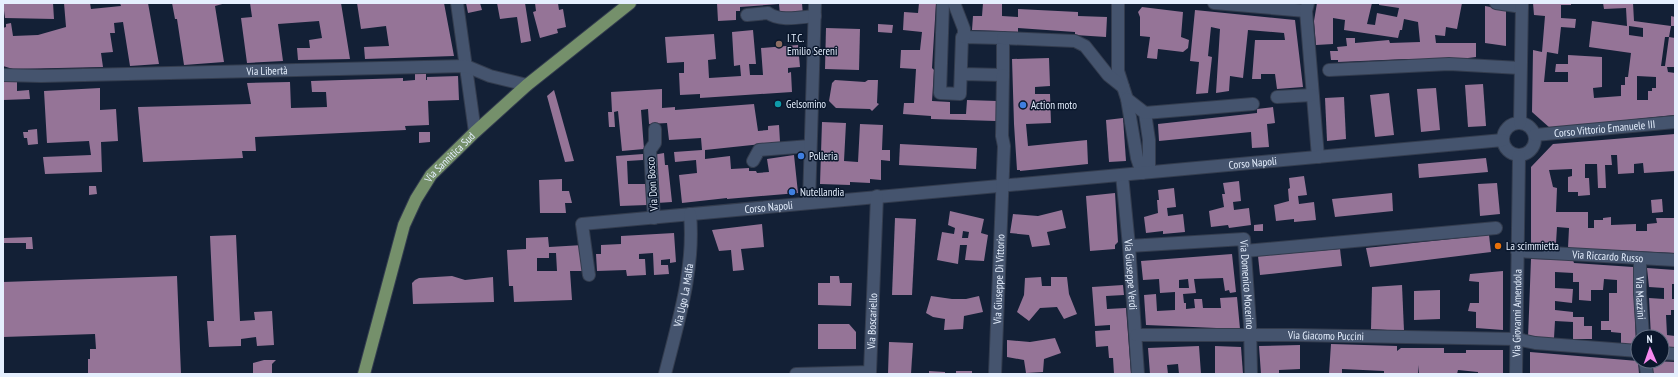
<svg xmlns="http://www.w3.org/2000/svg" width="1678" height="377" font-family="'PT Sans Narrow',sans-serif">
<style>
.building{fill:#957497;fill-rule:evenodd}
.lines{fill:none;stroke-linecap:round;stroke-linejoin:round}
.minor-casing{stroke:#333c4e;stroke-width:14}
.major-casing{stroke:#333c4e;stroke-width:14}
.minor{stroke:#45546e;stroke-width:12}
.major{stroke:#75906b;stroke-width:12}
.education-dot{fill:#8d6e63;stroke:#0a172c;stroke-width:1.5}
.culture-dot{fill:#0f9aa8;stroke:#0a172c;stroke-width:1.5}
.shop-dot{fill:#3f7fe0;stroke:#0a172c;stroke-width:1.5}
.food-dot{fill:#e8710a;stroke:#0a172c;stroke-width:1.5}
.labels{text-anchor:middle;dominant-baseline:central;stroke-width:3;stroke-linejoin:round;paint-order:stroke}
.poi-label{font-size:11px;fill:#e5effe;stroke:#0a172c;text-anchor:start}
.street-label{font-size:11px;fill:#e5effe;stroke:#0a172c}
</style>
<rect width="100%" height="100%" fill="#132036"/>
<g class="building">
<polygon points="3,3 53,3 54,19 5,18"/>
<polygon points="64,3 90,3 91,9 121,6 120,3 148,3 159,64 130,66 123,22 114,23 115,33 110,33 113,52 101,53 103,67 13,69 3,66 3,28 6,27 6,24 11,23 13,36 38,35 66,27"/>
<polygon points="172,3 226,3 215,6 224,62 184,65 177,19 175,19"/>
<polygon points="250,3 341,3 350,59 298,60 297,48 310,48 309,40 322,38 319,21 278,24 283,61 247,63 241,18 252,17"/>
<polygon points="357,3 444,3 454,56 365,59 364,47 389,46 386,26 361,29"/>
<polygon points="466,3 480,3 482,10 468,13"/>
<polygon points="497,3 525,3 531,41 521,43 517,17 500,19"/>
<polygon points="535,3 558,3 559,10 563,9 566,27 557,29 558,33 540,38 533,12 536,11"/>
<polygon points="717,3 802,3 803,16 780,15 779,4 740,7 740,11 736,11 736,20 718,21"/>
<polygon points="919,3 936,3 932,68 934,70 932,101 950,102 950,114 966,114 967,100 997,101 996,121 931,119 931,116 903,114 904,103 914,103 916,69 900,68 901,50 920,50 922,32 903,30 904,12 918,13"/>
<polygon points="983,3 1002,3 1002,16 1018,17 1018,9 1078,12 1078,16 1107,17 1106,37 1075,35 1075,32 1018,28 1018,35 1000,34 1000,31 972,30 973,16 982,16"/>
<polygon points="1317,3 1372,3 1367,24 1375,25 1377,13 1397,17 1399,8 1379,5 1379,3 1462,3 1457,29 1446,27 1445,36 1435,35 1436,43 1476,43 1476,57 1468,58 1468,59 1406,59 1338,62 1338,60 1331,60 1330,51 1338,51 1337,47 1347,46 1346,38 1355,38 1355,43 1389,40 1390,43 1420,42 1418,22 1404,19 1402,30 1400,30 1398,38 1344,30 1345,20 1333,18 1333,44 1316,45 1314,21"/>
<path d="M1533,3H1571V5H1561V18L1576,19L1575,28L1561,27L1558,54L1547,52L1544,82H1568V72H1555L1556,64H1568V55L1602,57V87L1593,88L1594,98L1621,96V85H1625V77H1628L1631,53L1589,47L1592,21L1627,26L1626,8L1604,9L1603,3H1633L1634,21L1671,26L1669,37H1665L1661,66H1665L1669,37L1675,38V67H1667L1668,72L1675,73V115L1550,128L1532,112L1533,50L1542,52L1545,16L1534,15ZM1629,26L1643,28V37L1629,35ZM1637,76L1656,77V88H1652V91H1648V100H1637Z"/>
<polygon points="1485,6 1506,10 1506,46 1485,43"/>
<polygon points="1142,7 1183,12 1181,37 1189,40 1188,48 1183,52 1158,49 1157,59 1147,58 1150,37 1140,36 1140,17 1138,12"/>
<polygon points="1195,10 1295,20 1303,87 1277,89 1275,74 1261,74 1261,79 1252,79 1255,40 1285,40 1284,33 1248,30 1243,78 1230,76 1229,91 1216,93 1220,29 1211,27 1208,56 1212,57 1208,93 1196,94 1199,62 1190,61"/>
<polygon points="1671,16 1675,17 1675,26 1671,26"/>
<polygon points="878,24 893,25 892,33 878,32"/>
<polygon points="826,28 860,29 859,70 825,69"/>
<polygon points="753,30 756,64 749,64 750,75 763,75 761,48 798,45 800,67 788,68 788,73 791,72 792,92 700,98 700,94 680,95 679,73 684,73 684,62 667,63 665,37 714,34 716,59 708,60 709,78 741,76 740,65 734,66 732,32"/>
<polygon points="1049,58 1050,86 1035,87 1035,94 1050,94 1051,123 1026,124 1028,146 1087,140 1088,164 1020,171 1020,170 1017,170 1014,124 1012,59"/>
<polygon points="415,72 426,72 426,80 427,80 427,77 458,76 459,100 428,101 429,125 405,126 406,130 255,137 256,151 242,151 243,158 143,162 138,107 251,104 247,83 290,82 291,108 327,107 326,92 312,92 311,81 403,78 403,81 415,80"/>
<polygon points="835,80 865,82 868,80 878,80 877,103 879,104 872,111 870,109 836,108 829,101 832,83"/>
<polygon points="3,82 17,82 17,91 29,90 30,99 3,100"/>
<polygon points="1483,84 1486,126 1468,127 1465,85"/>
<polygon points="100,88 100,110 116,109 118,141 101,142 102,172 45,174 43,157 91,155 89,141 47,143 44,91"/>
<polygon points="1436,88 1440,130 1421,132 1417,89"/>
<polygon points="662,89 662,108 675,107 675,110 754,104 758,131 768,130 768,126 779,125 780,142 705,150 705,159 730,156 731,169 749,168 749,171 756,171 757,173 769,172 767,159 794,155 798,193 727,199 727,198 682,203 679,175 697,173 696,160 675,162 674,152 702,150 701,138 669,140 667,123 649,124 648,109 641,110 644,149 622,151 618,111 614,112 615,127 609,127 608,112 612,112 611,92"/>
<polygon points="554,90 574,161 565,162 547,96"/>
<polygon points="1389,93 1394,135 1375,137 1370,95"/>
<polygon points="1344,97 1346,139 1327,141 1325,98"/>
<polygon points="1273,107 1275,123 1267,124 1269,147 1252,148 1251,132 1159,141 1158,124 1257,113 1257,109"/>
<polygon points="1123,118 1126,161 1109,162 1106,120"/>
<polygon points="822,122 846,123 844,161 858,162 860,124 883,125 882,150 890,150 890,161 881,160 881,180 870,179 870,183 850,182 850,185 820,184"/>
<polygon points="37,129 38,144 28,145 27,138 24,138 23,132 28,132 28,130"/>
<polygon points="419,132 430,132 430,142 419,143"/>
<polygon points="1675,134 1675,171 1644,173 1643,163 1634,164 1634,173 1618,174 1617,155 1611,155 1612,165 1605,165 1606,188 1598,188 1597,164 1585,164 1585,178 1589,178 1590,195 1578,196 1578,192 1568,192 1568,177 1572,176 1572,169 1549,170 1553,187 1557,188 1556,212 1588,212 1588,228 1594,228 1594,220 1603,220 1603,218 1611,217 1611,225 1636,224 1636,231 1647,231 1647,224 1657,223 1656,218 1675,218 1675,253 1568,248 1569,228 1557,227 1556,243 1552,243 1552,246 1531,244 1531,167 1553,144"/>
<polygon points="900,144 977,148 976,169 899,165"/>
<polygon points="664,153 665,165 668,165 672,202 657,203 653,155"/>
<polygon points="643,154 643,160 627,161 628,184 647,184 647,205 620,206 616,156"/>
<polygon points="1486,158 1488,172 1419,178 1418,164"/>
<polygon points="1304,176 1307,195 1298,196 1299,204 1314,202 1316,220 1294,222 1294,219 1276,221 1274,205 1289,201 1288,189 1290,188 1289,178"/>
<polygon points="562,179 562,191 569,191 572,203 565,203 566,213 540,213 539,180"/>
<polygon points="1239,181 1241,201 1233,202 1234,210 1249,208 1251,225 1229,228 1228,225 1211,227 1209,211 1224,207 1222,194 1225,194 1223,183"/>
<polygon points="1497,183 1500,214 1480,216 1478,184"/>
<polygon points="89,186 96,186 97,194 89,195"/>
<polygon points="1174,188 1176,207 1167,208 1168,216 1183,214 1185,232 1163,234 1163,231 1146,233 1144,217 1158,213 1157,200 1159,200 1158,190"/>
<polygon points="1115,193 1118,242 1115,245 1115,249 1090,251 1086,196"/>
<polygon points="1392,193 1393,211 1335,217 1332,199"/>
<polygon points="1662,199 1663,212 1652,213 1651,200"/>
<polygon points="1062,210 1066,228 1047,232 1050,245 1032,247 1029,235 1010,233 1013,214 1038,216"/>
<path d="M950,211L984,219L981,233L988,235L984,261L965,260L967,245H960L958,264L937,260L942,232L954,234L955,228L948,225ZM963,231L969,232L968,238H962Z"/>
<polygon points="895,218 916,219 912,295 892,295"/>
<polygon points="762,224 764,247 741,249 744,270 733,271 731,250 719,251 712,230"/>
<polygon points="1263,224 1263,231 1254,231 1254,225"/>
<polygon points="674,233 676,262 670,263 670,259 661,260 661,265 668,265 669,274 654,275 653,253 639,254 639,259 645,259 646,275 627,276 626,270 597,271 596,254 601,254 601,245 621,244 621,236"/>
<polygon points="236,235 240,321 255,320 254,312 272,311 274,345 257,346 256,337 241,339 241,346 209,347 207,321 214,321 210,236"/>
<polygon points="1489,235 1491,252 1370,267 1366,248"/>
<polygon points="32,237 33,249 26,249 26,243 4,243 4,238"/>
<path d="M548,237L549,247L583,245L584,271H570L572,300L514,302L513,286H509L507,250L526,249V238ZM549,253H556L557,271H537V258H549Z"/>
<polygon points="1340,249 1342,266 1260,275 1258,256"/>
<path d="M1232,254L1236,292L1230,293L1229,290L1225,291L1223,278L1194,279L1196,293L1183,294L1184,303H1186V309L1195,308L1194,299H1202L1203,308H1221L1220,298L1237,297L1240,329L1146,325L1144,295L1156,294L1157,311L1175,310V292L1160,293L1159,279L1143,280L1141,261ZM1188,279L1189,288H1179V280Z"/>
<polygon points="1531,259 1573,260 1574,263 1633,267 1636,345 1621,344 1621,333 1611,332 1611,330 1601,330 1601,321 1609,321 1609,293 1617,293 1617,280 1604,279 1603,290 1591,290 1591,301 1579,300 1579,282 1573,282 1573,273 1555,272 1555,288 1573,289 1572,303 1555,301 1555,310 1573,312 1573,317 1584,317 1584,326 1592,326 1592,339 1573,339 1573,322 1555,321 1554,338 1528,338"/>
<polygon points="1647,268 1675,270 1675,284 1672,284 1672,299 1675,299 1675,310 1671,310 1671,315 1666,315 1667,335 1675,336 1675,348 1662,348 1662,337 1651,337 1649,298 1664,299 1664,288 1649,287"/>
<polygon points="1503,271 1503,330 1476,328 1476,312 1468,311 1470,303 1479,303 1479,282 1469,281 1470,274"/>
<polygon points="177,276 181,374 88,374 88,359 90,359 90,349 96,349 95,334 3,337 3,282"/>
<polygon points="452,276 465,280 493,277 494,302 413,304 412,283 415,280 419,278"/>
<polygon points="830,276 839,276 840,283 852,283 851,306 818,305 818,283 830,283"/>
<polygon points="1041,277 1042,286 1051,286 1051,277 1067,277 1069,294 1077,314 1064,319 1057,307 1040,308 1029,321 1017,312 1024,295 1025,278"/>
<polygon points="1123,285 1124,295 1106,296 1107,309 1126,308 1131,374 1114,374 1113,358 1109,358 1108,346 1096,347 1095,331 1110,330 1110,325 1095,326 1092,287"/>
<polygon points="1402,285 1404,331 1371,329 1372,287"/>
<polygon points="1440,290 1440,319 1414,320 1414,291"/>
<polygon points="931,296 952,299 966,299 979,296 983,312 964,316 963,329 944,330 945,319 933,317 926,313"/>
<polygon points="818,324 849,324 856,332 856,349 818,349"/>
<polygon points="1055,338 1061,353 1044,359 1043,372 1026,373 1024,360 1007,357 1007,340 1030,342"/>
<polygon points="889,342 913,343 911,374 888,374"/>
<polygon points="1331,344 1397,346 1397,351 1401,348 1444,348 1444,353 1466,353 1466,350 1503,350 1503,374 1478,374 1478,372 1458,370 1457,374 1419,374 1419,365 1418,374 1384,374 1384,371 1342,369 1342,374 1329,374"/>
<polygon points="1300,345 1300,369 1279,370 1279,374 1261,374 1259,346"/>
<polygon points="1199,346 1201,374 1179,374 1178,364 1167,365 1168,374 1150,374 1148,348"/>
<polygon points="1215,346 1241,347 1243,374 1215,374"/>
<polygon points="1530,352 1638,361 1639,374 1530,374"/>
<polygon points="264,360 276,360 272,364 272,374 253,374 253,363"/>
<polygon points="1652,361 1675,362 1675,374 1653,374"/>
<polygon points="929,371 945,372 945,374 929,374"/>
<rect x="956" y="371" width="16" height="3"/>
</g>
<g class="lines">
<defs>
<g id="minor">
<polyline points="457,3 475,132"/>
<polyline points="943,3 940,93 960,94 962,37 1003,38 1003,75 962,74"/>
<polyline points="954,3 964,29 964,37"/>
<polyline points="1118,3 1118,71 1127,99 1137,158 1142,173"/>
<polyline points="1214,3 1306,11"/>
<polyline points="1308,3 1306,11 1318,157"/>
<polyline points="1496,3 1522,7"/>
<path d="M747,15L768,13C780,22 801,17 815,16"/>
<polyline points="1003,38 1075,41 1085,46 1108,75 1123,87"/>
<polyline points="1329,70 1449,64 1520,68"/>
<path id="s1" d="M3,75L41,76L466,66L490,76L527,85"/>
<polyline points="1277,97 1312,95"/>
<polyline points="1127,99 1145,113 1149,140 1149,172"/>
<polyline points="1145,113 1253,104"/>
<circle cx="1519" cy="139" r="16"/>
<polyline points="1520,123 1522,3"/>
<path id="s2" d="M1535,135L1675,122"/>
<polyline points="753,161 759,150 810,146"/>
<path id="s3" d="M1122,175L1129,246L1138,374"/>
<polyline points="809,203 815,3"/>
<polyline points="654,218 650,150 655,143 655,129"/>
<path id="s4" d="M1129,246L1244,239L1250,325L1251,374"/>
<polyline points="1245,251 1496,228"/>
<path id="s5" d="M1517,251L1675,260"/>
<path id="s6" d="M1640,258V294L1643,337"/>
<path id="s7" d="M589,275L582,224L1503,140"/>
<path id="s8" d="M1136,335H1294L1517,339L1535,343L1638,351"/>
<polyline points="1662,353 1675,354"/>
<polyline points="1645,361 1647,374"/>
<path id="s9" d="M665,374C678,322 695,269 690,214"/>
<path id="s10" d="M796,374L870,372L877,196"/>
<path id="s11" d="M995,374L1004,146L1002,136L1003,75"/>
<path id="s12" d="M1516,374L1519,156"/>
</g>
<g id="major">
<path id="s13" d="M364,374L404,225L416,199L431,175L475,132L527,85L630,3"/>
</g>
</defs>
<use href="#minor" class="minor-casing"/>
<use href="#major" class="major-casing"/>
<use href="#minor" class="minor"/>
<use href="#major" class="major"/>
</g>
<circle class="education-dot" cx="779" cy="44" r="4"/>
<circle class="culture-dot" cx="778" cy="104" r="4"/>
<g class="shop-dot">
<circle cx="1023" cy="105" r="4"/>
<circle cx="801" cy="156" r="4"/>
<circle cx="792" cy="192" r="4"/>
</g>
<circle class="food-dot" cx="1498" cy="246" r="4"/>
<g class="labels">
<g class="poi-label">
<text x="787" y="38">I.T.C.<tspan x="787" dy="13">Emilio Sereni</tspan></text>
<text x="786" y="104">Gelsomino</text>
<text x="1031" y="105">Action moto</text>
<text x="809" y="156">Polleria</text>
<text x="800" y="192">Nutellandia</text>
<text x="1506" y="246">La scimmietta</text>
</g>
<g class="street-label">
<text stroke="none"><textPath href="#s1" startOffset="264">Via Libertà</textPath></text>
<text stroke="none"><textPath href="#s2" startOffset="70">Corso Vittorio Emanuele III</textPath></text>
<text stroke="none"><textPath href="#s13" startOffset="237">Via Sannitica Sud</textPath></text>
<text stroke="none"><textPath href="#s7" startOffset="725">Corso Napoli</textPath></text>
<text transform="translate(652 184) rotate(-94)">Via Don Bosco</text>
<text stroke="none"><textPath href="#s7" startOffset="239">Corso Napoli</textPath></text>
<text stroke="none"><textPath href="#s5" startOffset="91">Via Riccardo Russo</textPath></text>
<text stroke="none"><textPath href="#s3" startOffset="100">Via Giuseppe Verdi</textPath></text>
<text stroke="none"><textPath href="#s11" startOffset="95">Via Giuseppe Di Vittorio</textPath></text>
<text stroke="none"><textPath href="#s4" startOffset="161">Via Domenico Mocerino</textPath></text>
<text stroke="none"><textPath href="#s9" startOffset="81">Via Ugo La Malfa</textPath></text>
<text stroke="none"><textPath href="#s6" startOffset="40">Via Mazzini</textPath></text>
<text stroke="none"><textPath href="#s12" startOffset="61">Via Giovanni Amendola</textPath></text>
<text stroke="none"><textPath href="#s10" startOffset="125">Via Boscariello</textPath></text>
<text stroke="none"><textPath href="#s8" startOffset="190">Via Giacomo Puccini</textPath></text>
</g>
</g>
<rect width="1678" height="377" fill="none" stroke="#e5effe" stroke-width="8"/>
<g transform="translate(1650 349) rotate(358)"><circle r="19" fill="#0a172c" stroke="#626d80"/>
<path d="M0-3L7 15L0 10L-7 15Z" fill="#f589ee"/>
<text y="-6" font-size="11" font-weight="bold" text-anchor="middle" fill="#e5effe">N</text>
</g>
</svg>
